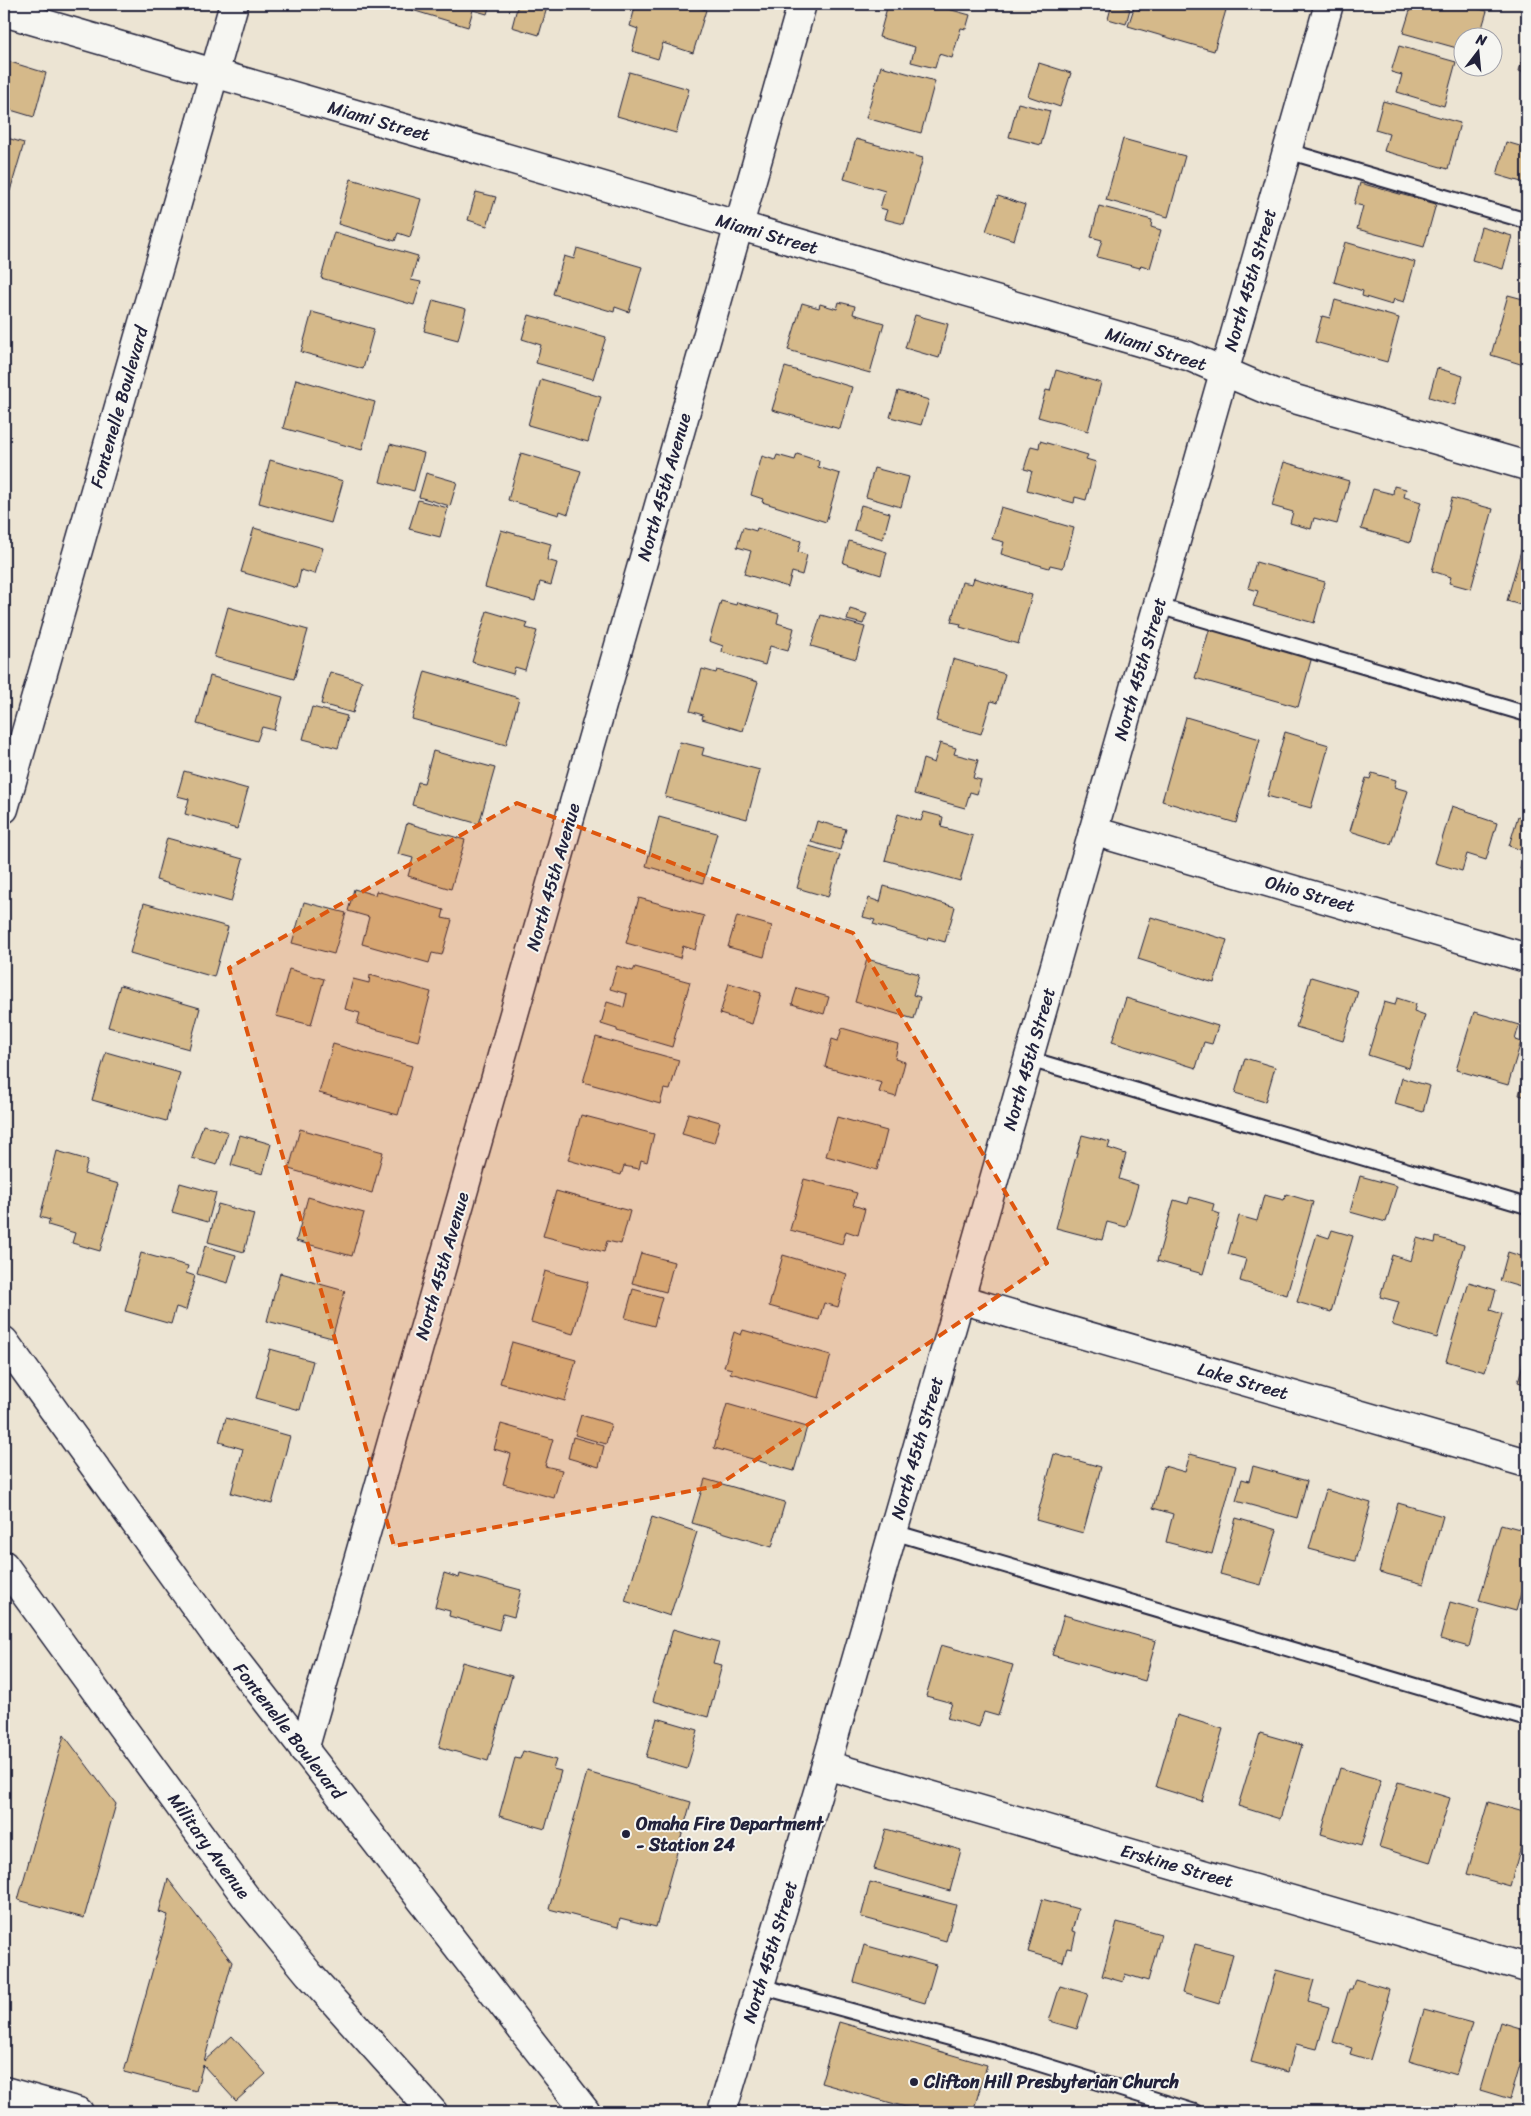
<svg xmlns="http://www.w3.org/2000/svg" width="1531" height="2116" font-family="Sriracha,sans-serif">
<style>
.building{fill:#d5b98a;stroke:#22223b}
.lines{fill:none;stroke-linecap:round;stroke-linejoin:round}
.lane-casing{stroke:#22223b;stroke-width:18}
.street-casing{stroke:#22223b;stroke-width:31}
.secondary-casing{stroke:#22223b;stroke-width:31}
.lane{stroke:#f6f6f2;stroke-width:14}
.street{stroke:#f6f6f2;stroke-width:28}
.secondary{stroke:#f6f6f2;stroke-width:28}
.marked{fill:#de560e;fill-opacity:0.2;stroke:#de560e;stroke-width:4;stroke-dasharray:10 6;stroke-linejoin:round}
.poi-dot{fill:#22223b;stroke:#f6f6f2;stroke-width:2}
.labels{text-anchor:middle;dominant-baseline:central;stroke-width:4;stroke-linejoin:round;paint-order:stroke}
.street-label{font-size:18px;fill:#22223b;stroke:#f6f6f2}
.poi-label{font-size:18px;font-weight:bold;fill:#22223b;stroke:#f6f6f2;text-anchor:start}
</style>
<rect width="100%" height="100%" fill="#ece4d3"/>
<filter id="ink" filterUnits="userSpaceOnUse"><feTurbulence type="fractalNoise" baseFrequency=".02" numOctaves="2"/><feDisplacementMap in="SourceGraphic" scale="10" xChannelSelector="R" yChannelSelector="G"/><feConvolveMatrix kernelMatrix="1 2 1 2 8 2 1 2 1" color-interpolation-filters="sRGB"/></filter>
<g filter="url(#ink)">
<g class="building">
<polygon points="403,4 490,4 487,14 473,10 468,27 402,7"/>
<polygon points="518,4 548,4 539,35 512,27"/>
<polygon points="636,4 688,4 706,10 693,53 663,43 658,59 632,51 638,29 630,26"/>
<polygon points="888,4 930,4 970,15 966,29 961,28 952,58 939,54 935,68 911,62 915,47 879,37"/>
<polygon points="1112,4 1130,9 1126,24 1108,19"/>
<polygon points="1143,4 1201,4 1226,10 1214,51 1128,26 1134,8 1141,10"/>
<polygon points="1412,4 1461,4 1487,11 1479,38 1464,38 1464,50 1403,33"/>
<polygon points="1527,43 1527,74 1519,71"/>
<polygon points="1399,46 1456,62 1444,106 1397,92 1402,75 1391,72"/>
<polygon points="4,60 46,73 34,117 4,108"/>
<polygon points="1039,63 1071,73 1060,107 1028,96"/>
<polygon points="881,66 935,81 921,133 866,118"/>
<polygon points="629,72 689,89 676,133 617,116"/>
<polygon points="1383,101 1460,123 1448,169 1384,151 1389,134 1375,130"/>
<polygon points="1018,103 1050,111 1041,145 1009,137"/>
<polygon points="4,137 24,143 10,191 4,190"/>
<polygon points="856,139 923,158 904,224 884,219 887,210 880,208 885,191 844,179"/>
<polygon points="1123,139 1185,156 1168,217 1106,200"/>
<polygon points="1506,142 1527,148 1527,174 1525,183 1497,175"/>
<polygon points="351,179 421,199 410,237 398,233 395,241 338,224"/>
<polygon points="1360,183 1436,204 1424,247 1357,229 1363,206 1354,204"/>
<polygon points="476,192 496,197 487,226 468,220"/>
<polygon points="998,196 1025,205 1014,240 986,231"/>
<polygon points="1099,206 1152,220 1151,227 1161,230 1150,268 1141,265 1140,268 1097,257 1102,240 1091,237"/>
<polygon points="1481,227 1512,236 1503,269 1472,260"/>
<polygon points="334,232 418,256 411,280 421,282 414,305 321,278"/>
<polygon points="1345,242 1415,262 1404,302 1394,299 1392,305 1362,296 1363,291 1334,282"/>
<polygon points="577,248 642,267 629,312 615,307 614,312 553,294 564,256 574,259"/>
<polygon points="1508,295 1527,300 1527,366 1491,355"/>
<polygon points="433,300 466,309 458,340 424,331"/>
<polygon points="1335,300 1399,318 1387,362 1315,342 1322,316 1330,318"/>
<polygon points="839,302 855,306 853,314 884,323 870,373 788,350 802,303 819,308 820,304 837,309"/>
<polygon points="312,312 374,329 363,369 301,352"/>
<polygon points="529,315 606,337 593,379 536,363 541,345 522,339"/>
<polygon points="915,315 948,324 939,358 905,348"/>
<polygon points="785,367 852,387 840,429 772,410"/>
<polygon points="1437,368 1463,376 1455,405 1429,397"/>
<polygon points="1056,370 1101,383 1088,431 1038,417 1046,390 1050,391"/>
<polygon points="296,379 375,402 362,450 283,428"/>
<polygon points="541,379 601,397 588,442 528,425"/>
<polygon points="898,391 929,400 921,425 890,417"/>
<polygon points="1040,441 1088,455 1086,459 1096,462 1086,500 1075,497 1074,503 1027,490 1032,471 1024,469 1031,446 1039,448"/>
<polygon points="390,444 424,453 414,491 380,482"/>
<polygon points="521,453 581,471 568,514 560,511 559,515 508,500"/>
<polygon points="797,454 819,461 818,467 840,474 826,522 762,502 763,499 751,495 762,456 775,460 777,455 795,460"/>
<polygon points="270,460 343,481 331,523 259,503"/>
<polygon points="1284,462 1349,481 1337,524 1314,518 1311,529 1290,523 1293,512 1272,506"/>
<polygon points="874,468 909,477 901,507 866,497"/>
<polygon points="426,473 457,482 450,506 419,497"/>
<polygon points="1394,486 1406,489 1404,497 1421,502 1410,543 1361,529 1373,489 1393,494"/>
<polygon points="1452,498 1493,509 1471,589 1449,583 1451,577 1432,571"/>
<polygon points="418,500 448,508 440,537 409,529"/>
<polygon points="861,505 890,513 883,539 854,530"/>
<polygon points="1001,507 1074,528 1063,568 1050,565 1049,568 1001,554 1004,542 992,539"/>
<polygon points="743,527 756,531 757,528 801,541 798,552 807,555 802,575 792,572 788,587 744,574 751,551 737,547"/>
<polygon points="254,528 323,548 315,574 301,570 297,588 241,572"/>
<polygon points="501,530 551,544 547,560 557,563 551,585 540,582 535,601 485,587"/>
<polygon points="1525,536 1527,536 1527,607 1507,601"/>
<polygon points="849,541 887,552 881,575 843,563"/>
<polygon points="1256,562 1325,582 1314,623 1253,606 1258,591 1248,588"/>
<polygon points="974,578 1032,595 1018,644 960,627 961,624 951,622 962,582 972,584"/>
<polygon points="721,601 736,605 737,602 779,614 777,623 794,628 788,651 770,646 765,665 722,652 723,646 709,641"/>
<polygon points="228,607 308,630 294,679 214,657"/>
<polygon points="850,609 867,614 863,624 847,620"/>
<polygon points="487,611 528,623 526,628 537,631 525,670 515,667 513,674 472,662"/>
<polygon points="821,615 865,627 856,659 811,646"/>
<polygon points="1211,624 1313,653 1298,707 1195,678"/>
<polygon points="953,659 1005,674 997,703 991,701 981,734 936,721"/>
<polygon points="702,669 716,673 717,670 758,682 743,731 702,719 703,715 690,711"/>
<polygon points="425,671 519,698 506,745 412,719"/>
<polygon points="330,672 362,681 353,713 321,704"/>
<polygon points="210,676 283,697 274,730 262,727 257,741 197,724"/>
<polygon points="312,707 347,716 338,748 303,739"/>
<polygon points="1186,717 1260,739 1236,823 1162,801"/>
<polygon points="1285,732 1329,745 1311,808 1267,796"/>
<polygon points="680,742 704,748 702,755 760,770 747,819 665,797"/>
<polygon points="940,743 956,748 954,754 978,760 973,778 981,780 977,794 970,792 965,808 914,794 923,759 934,763"/>
<polygon points="433,751 495,768 479,824 412,805 418,782 424,783"/>
<polygon points="184,771 248,789 237,829 185,814 189,799 177,796"/>
<polygon points="1372,773 1396,780 1394,787 1408,791 1391,844 1350,831 1366,778 1370,779"/>
<polygon points="1452,806 1479,815 1479,817 1497,823 1486,860 1467,854 1462,871 1435,863"/>
<polygon points="924,812 943,817 941,827 973,836 960,881 885,860 898,814 921,821"/>
<polygon points="1518,816 1527,819 1527,872 1520,869 1525,851 1509,846"/>
<polygon points="659,817 717,833 703,883 646,866"/>
<polygon points="817,821 846,829 840,850 811,842"/>
<polygon points="407,823 465,840 451,889 408,876 413,858 398,854"/>
<polygon points="167,838 243,859 231,902 156,880"/>
<polygon points="809,846 840,855 828,897 797,888"/>
<polygon points="884,886 955,907 945,942 928,937 927,940 873,924 875,920 863,917 869,898 880,902"/>
<polygon points="354,889 375,895 376,891 444,910 442,918 452,920 442,955 432,953 429,963 362,944 369,917 348,911"/>
<polygon points="639,898 704,916 695,950 683,946 680,958 626,943"/>
<polygon points="304,902 346,913 334,954 292,943"/>
<polygon points="144,903 228,927 214,977 130,953"/>
<polygon points="737,916 772,926 764,957 728,947"/>
<polygon points="1151,917 1227,940 1214,983 1138,959"/>
<polygon points="867,959 919,974 913,995 920,997 914,1019 855,1002"/>
<polygon points="617,966 633,971 635,967 690,982 672,1047 617,1031 617,1029 601,1024 607,1002 624,1007 627,994 610,989"/>
<polygon points="289,969 324,979 311,1025 276,1016"/>
<polygon points="370,975 431,992 418,1041 357,1024 360,1013 345,1009 353,979 369,983"/>
<polygon points="1311,977 1358,991 1343,1041 1296,1027"/>
<polygon points="729,983 761,993 752,1024 720,1014"/>
<polygon points="120,985 200,1008 189,1049 108,1027"/>
<polygon points="797,988 829,997 824,1014 792,1004"/>
<polygon points="1126,998 1218,1026 1212,1044 1204,1042 1196,1068 1112,1042"/>
<polygon points="1397,998 1416,1004 1414,1011 1425,1015 1409,1068 1368,1055 1384,1002 1395,1005"/>
<polygon points="1474,1012 1519,1025 1515,1040 1521,1042 1508,1085 1456,1070"/>
<polygon points="842,1028 898,1044 895,1059 905,1062 896,1097 879,1092 882,1083 825,1067 832,1039 838,1041"/>
<polygon points="596,1037 679,1060 670,1090 664,1089 660,1104 583,1082"/>
<polygon points="333,1044 412,1066 398,1115 319,1093"/>
<polygon points="106,1052 180,1073 166,1121 92,1100"/>
<polygon points="1245,1058 1275,1067 1265,1102 1235,1093"/>
<polygon points="1527,1065 1527,1097 1519,1095"/>
<polygon points="1402,1078 1430,1086 1423,1112 1395,1104"/>
<polygon points="688,1113 720,1122 714,1143 682,1134"/>
<polygon points="581,1115 654,1134 647,1162 641,1160 639,1169 624,1166 621,1175 568,1160"/>
<polygon points="837,1117 887,1131 877,1170 826,1156"/>
<polygon points="203,1125 228,1132 217,1165 192,1158"/>
<polygon points="300,1129 383,1152 372,1193 289,1169"/>
<polygon points="240,1135 271,1144 263,1174 231,1165"/>
<polygon points="1082,1135 1110,1142 1108,1148 1126,1154 1119,1179 1138,1185 1126,1227 1107,1222 1102,1240 1056,1228"/>
<polygon points="57,1151 88,1160 84,1174 119,1184 100,1251 72,1243 75,1233 48,1225 50,1220 40,1217"/>
<polygon points="1360,1176 1397,1186 1386,1222 1350,1212"/>
<polygon points="804,1179 857,1193 853,1205 865,1209 858,1235 846,1231 842,1244 790,1230"/>
<polygon points="180,1183 216,1193 208,1222 172,1212"/>
<polygon points="556,1191 630,1211 621,1244 607,1241 604,1252 543,1236"/>
<polygon points="1286,1194 1313,1202 1287,1295 1240,1281 1246,1259 1228,1254 1239,1216 1257,1221 1264,1195 1284,1200"/>
<polygon points="308,1197 364,1213 352,1256 296,1241"/>
<polygon points="1190,1197 1214,1204 1212,1211 1220,1214 1203,1274 1157,1261 1174,1200 1188,1204"/>
<polygon points="218,1204 254,1214 244,1252 208,1242"/>
<polygon points="1332,1230 1353,1236 1331,1312 1297,1302 1317,1234 1329,1238"/>
<polygon points="1436,1237 1464,1245 1437,1338 1392,1325 1399,1302 1380,1297 1392,1255 1411,1261 1417,1238 1435,1243"/>
<polygon points="205,1246 236,1255 228,1283 197,1274"/>
<polygon points="1508,1252 1527,1258 1527,1289 1500,1281"/>
<polygon points="141,1253 188,1266 186,1273 195,1276 186,1310 176,1307 171,1324 125,1311"/>
<polygon points="641,1253 674,1262 666,1292 632,1283"/>
<polygon points="783,1255 847,1274 838,1307 824,1303 819,1320 769,1306"/>
<polygon points="545,1271 588,1282 573,1334 531,1322"/>
<polygon points="280,1273 345,1291 332,1338 267,1321"/>
<polygon points="1469,1282 1496,1290 1490,1310 1502,1314 1485,1372 1446,1361"/>
<polygon points="633,1289 662,1297 654,1326 625,1318"/>
<polygon points="743,1330 831,1355 819,1398 730,1373 732,1369 724,1367 734,1332 741,1335"/>
<polygon points="512,1342 576,1360 565,1401 500,1383"/>
<polygon points="270,1349 313,1361 300,1410 256,1398"/>
<polygon points="1527,1349 1527,1385 1518,1382"/>
<polygon points="727,1404 807,1427 794,1471 714,1448"/>
<polygon points="581,1415 611,1424 606,1444 575,1435"/>
<polygon points="226,1418 290,1436 272,1504 231,1493 243,1449 219,1442"/>
<polygon points="501,1424 553,1439 545,1466 562,1470 554,1498 503,1484 511,1454 494,1449"/>
<polygon points="573,1437 604,1446 599,1467 568,1458"/>
<polygon points="1054,1454 1101,1467 1083,1533 1036,1520"/>
<polygon points="1190,1454 1236,1466 1212,1554 1166,1542 1173,1514 1153,1508 1164,1466 1185,1472"/>
<polygon points="1253,1466 1307,1481 1297,1518 1236,1501 1242,1479 1249,1481"/>
<polygon points="705,1479 785,1502 772,1547 692,1523"/>
<polygon points="1326,1490 1371,1503 1355,1561 1309,1549"/>
<polygon points="1398,1503 1443,1516 1424,1584 1379,1572"/>
<polygon points="652,1517 697,1532 670,1616 625,1601"/>
<polygon points="1236,1518 1277,1530 1261,1585 1220,1574"/>
<polygon points="1501,1524 1527,1531 1527,1572 1516,1611 1479,1601"/>
<polygon points="444,1573 459,1578 460,1574 521,1590 514,1617 503,1614 499,1630 449,1616 450,1611 435,1607"/>
<polygon points="1450,1602 1479,1610 1469,1647 1440,1639"/>
<polygon points="1064,1615 1156,1641 1145,1681 1052,1655"/>
<polygon points="673,1629 719,1642 713,1663 722,1665 708,1717 653,1701"/>
<polygon points="941,1645 1013,1665 998,1716 984,1712 979,1727 947,1718 952,1703 926,1696"/>
<polygon points="462,1662 512,1676 488,1761 439,1747"/>
<polygon points="1177,1715 1223,1729 1202,1801 1156,1787"/>
<polygon points="657,1718 698,1730 687,1769 646,1757"/>
<polygon points="1260,1733 1302,1745 1280,1819 1238,1806"/>
<polygon points="64,1735 116,1804 84,1918 18,1900"/>
<polygon points="523,1751 556,1760 553,1769 561,1771 545,1829 499,1816 515,1758 520,1759"/>
<polygon points="1340,1768 1381,1780 1361,1846 1321,1834"/>
<polygon points="587,1772 691,1802 656,1927 620,1918 618,1927 549,1909"/>
<polygon points="1398,1782 1450,1798 1430,1863 1379,1847"/>
<polygon points="1488,1802 1527,1813 1527,1824 1510,1886 1467,1874"/>
<polygon points="886,1829 961,1850 950,1891 874,1869"/>
<polygon points="168,1879 232,1962 204,2061 232,2036 266,2074 236,2101 203,2065 196,2091 124,2072 168,1915 159,1912"/>
<polygon points="870,1882 956,1905 946,1941 861,1917"/>
<polygon points="1042,1899 1078,1909 1072,1931 1076,1932 1072,1949 1067,1948 1063,1962 1028,1952"/>
<polygon points="1117,1922 1161,1934 1148,1981 1125,1974 1123,1982 1102,1976"/>
<polygon points="1195,1944 1233,1954 1219,2004 1182,1993"/>
<polygon points="864,1945 936,1965 925,2003 854,1982"/>
<polygon points="1276,1970 1314,1980 1308,2001 1329,2007 1317,2049 1296,2044 1288,2072 1251,2062"/>
<polygon points="1355,1979 1389,1989 1386,2000 1388,2000 1370,2060 1350,2054 1352,2048 1333,2042 1349,1989 1352,1989"/>
<polygon points="1060,1986 1088,1994 1077,2029 1049,2021"/>
<polygon points="1424,2010 1472,2023 1456,2075 1409,2061"/>
<polygon points="839,2022 987,2065 973,2112 908,2112 909,2108 821,2083"/>
<polygon points="1500,2022 1527,2030 1527,2041 1510,2099 1480,2090"/>
</g>
<g class="lines">
<defs>
<g id="lane">
<polyline points="1287,151 1527,221"/>
<polyline points="1158,606 1527,714"/>
<polyline points="1029,1059 1527,1206"/>
<polyline points="893,1532 1527,1719"/>
<polyline points="760,1986 1005,2053 1195,2112"/>
</g>
<g id="street">
<polyline points="4,12 1188,356 1274,393 1527,466"/>
<polyline points="1093,831 1527,958"/>
<polyline points="960,1299 1329,4"/>
<polyline points="4,1341 221,1642 586,2112"/>
<polyline points="304,1750 802,4"/>
<polyline points="826,1765 1527,1968"/>
<polyline points="4,2091 79,2112"/>
</g>
<g id="secondary">
<polyline points="4,809 234,4"/>
<polyline points="4,1565 245,1896 309,1974 433,2112"/>
<polyline points="722,2112 826,1765 960,1299 1527,1463"/>
</g>
</defs>
<use href="#lane" class="lane-casing"/>
<use href="#street" class="street-casing"/>
<use href="#secondary" class="secondary-casing"/>
<use href="#lane" class="lane"/>
<use href="#street" class="street"/>
<use href="#secondary" class="secondary"/>
</g>
</g>
<path class="marked" d="M517,803L853,933L1047,1263L717,1486L394,1546L229,968Z"/>
<g class="poi-dot">
<circle cx="626" cy="1834" r="5"/>
<circle cx="914" cy="2082" r="5"/>
</g>
<g class="labels">
<g class="street-label">
<text transform="translate(379 121) rotate(16)">Miami Street</text>
<text transform="translate(767 234) rotate(16)">Miami Street</text>
<text transform="translate(1250 280) rotate(-74)">North 45th Street</text>
<text transform="translate(1156 349) rotate(18)">Miami Street</text>
<text transform="translate(119 407) rotate(-74)">Fontenelle Boulevard</text>
<text transform="translate(664 487) rotate(-74)">North 45th Avenue</text>
<text transform="translate(1140 669) rotate(-74)">North 45th Street</text>
<text transform="translate(553 877) rotate(-74)">North 45th Avenue</text>
<text transform="translate(1310 894) rotate(16)">Ohio Street</text>
<text transform="translate(1029 1059) rotate(-74)">North 45th Street</text>
<text transform="translate(442 1266) rotate(-74)">North 45th Avenue</text>
<text transform="translate(1243 1381) rotate(16)">Lake Street</text>
<text transform="translate(917 1448) rotate(-74)">North 45th Street</text>
<text transform="translate(289 1731) rotate(52)">Fontenelle Boulevard</text>
<text transform="translate(209 1846) rotate(54)">Military Avenue</text>
<text transform="translate(1177 1866) rotate(16)">Erskine Street</text>
<text transform="translate(770 1952) rotate(-73)">North 45th Street</text>
</g>
<g class="poi-label">
<text x="636" y="1824">Omaha Fire Department<tspan x="636" dy="21">- Station 24</tspan></text>
<text x="924" y="2082">Clifton Hill Presbyterian Church</text>
</g>
</g>
<rect width="1531" height="2116" fill="none" stroke="#f6f6f2" stroke-width="20"/>
<rect x="10" y="10" width="1511" height="2096" fill="none" stroke="#22223b" stroke-width="2" filter="url(#ink)"/>
<g transform="translate(1478 52) rotate(16)"><circle r="24" fill="#f6f6f2" stroke="#a1a1a9"/>
<path d="M0-4L9 19L0 12L-9 19Z" fill="#22223b"/>
<text y="-8" font-size="14" font-weight="bold" text-anchor="middle" fill="#22223b">N</text>
</g>
</svg>
